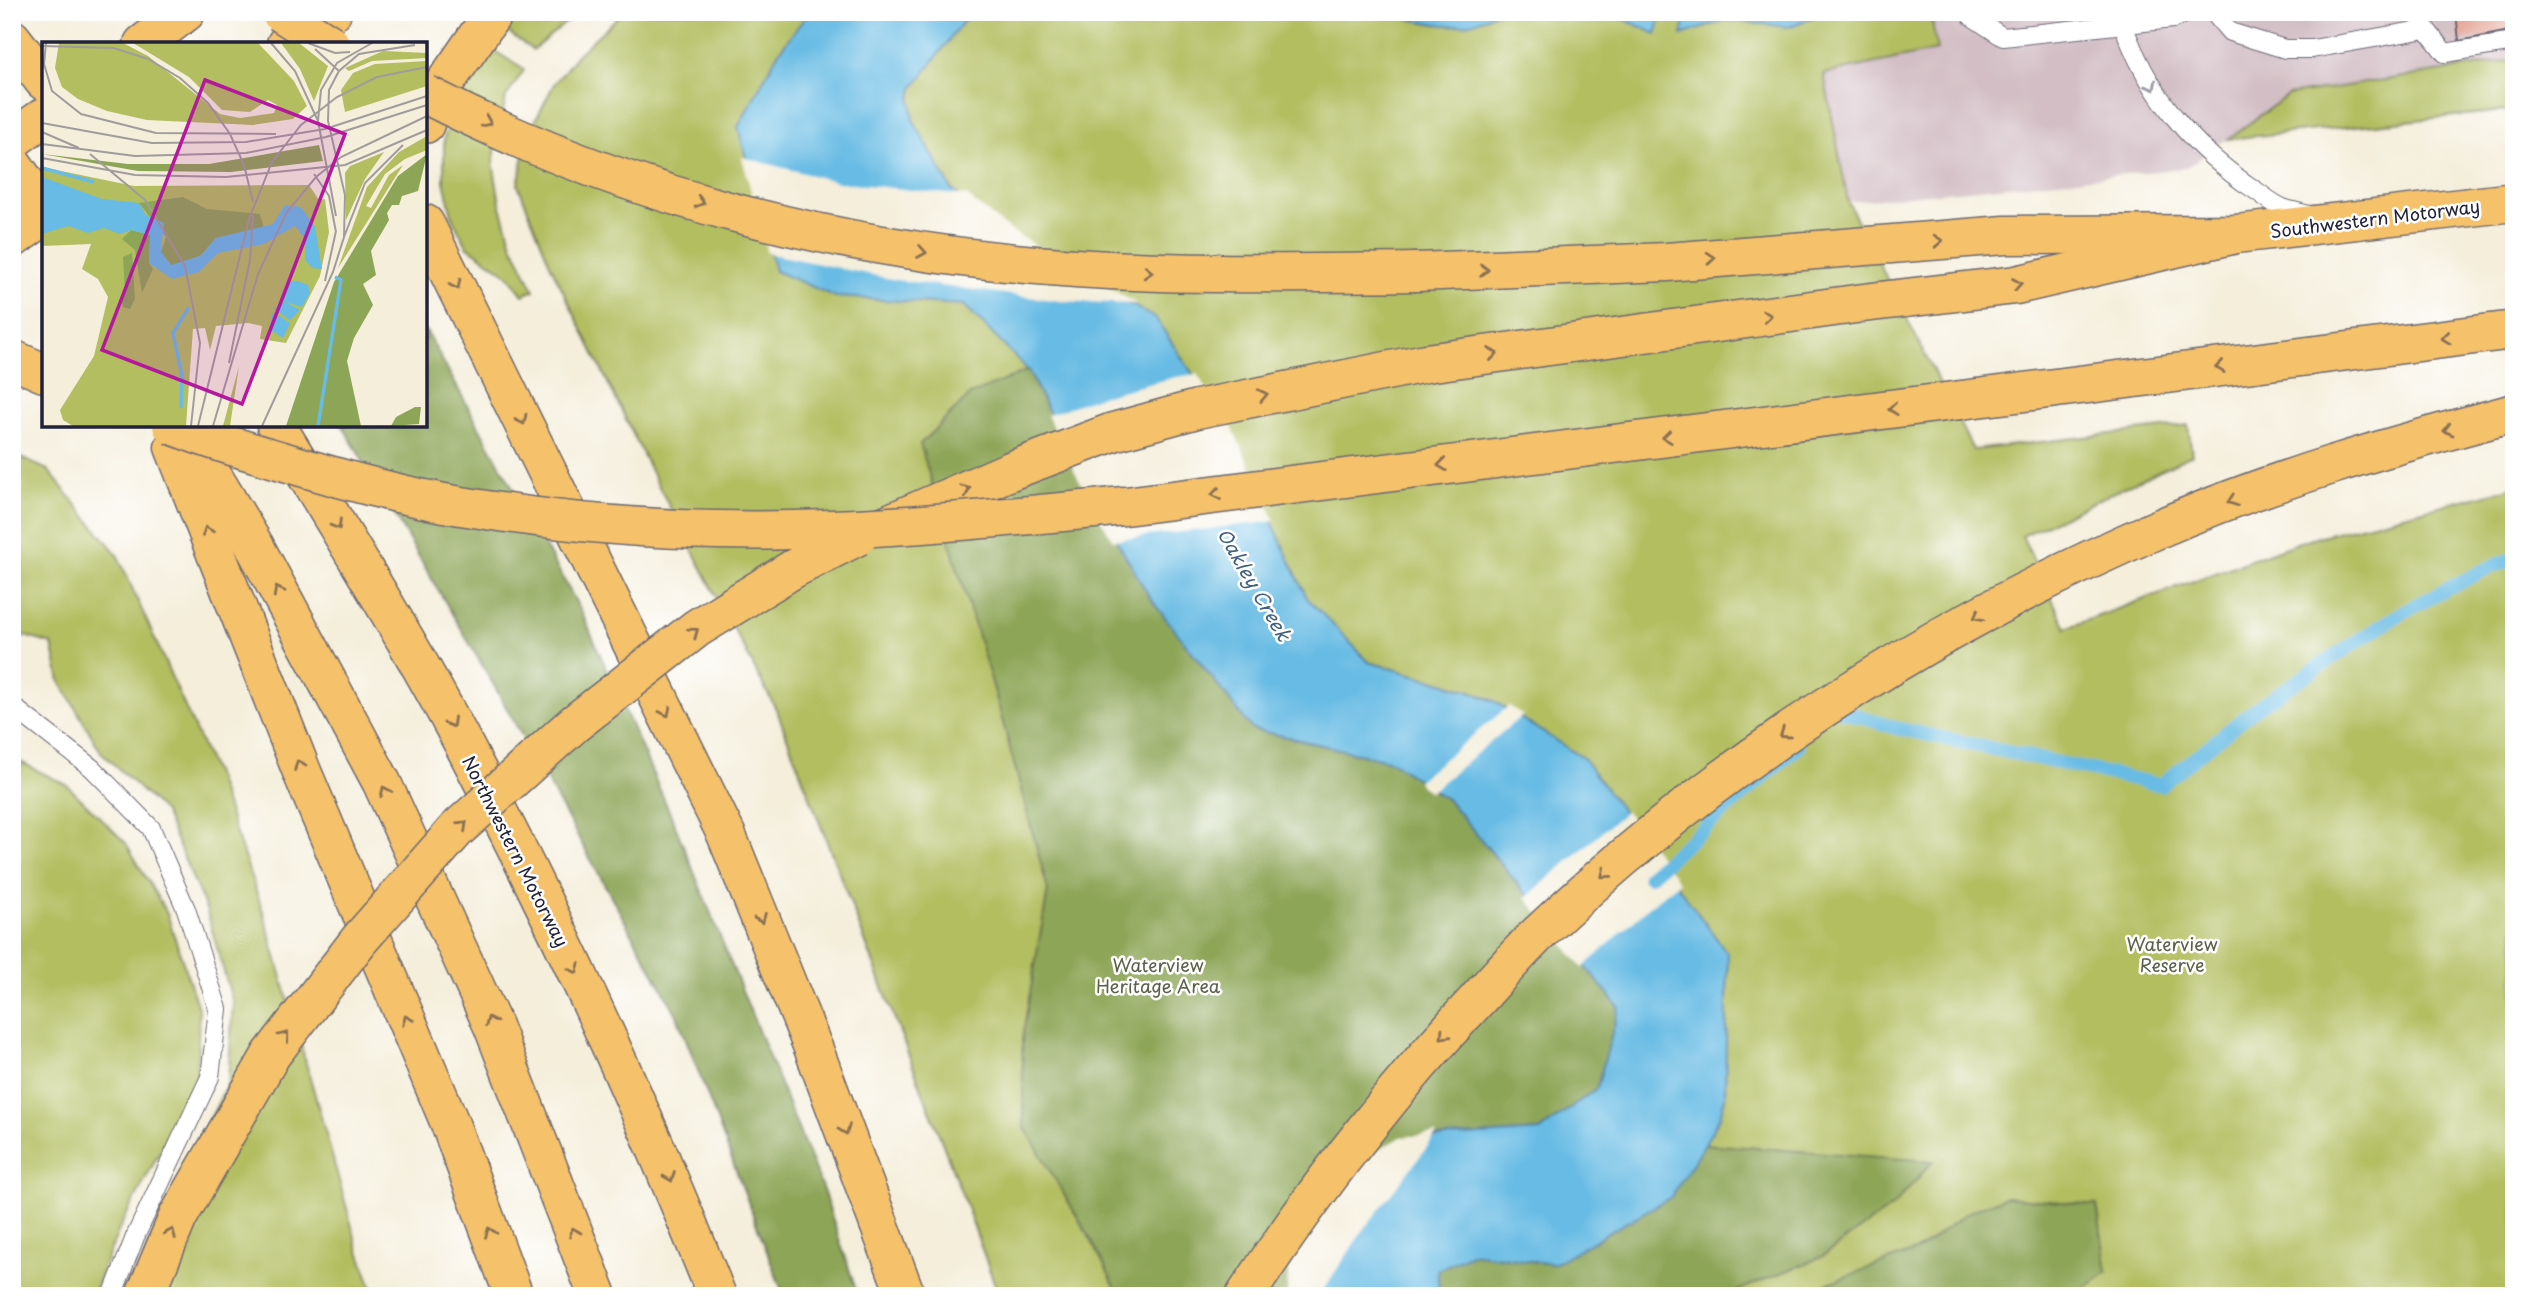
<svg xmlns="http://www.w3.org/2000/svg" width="2526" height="1308" font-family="'Playpen Sans',sans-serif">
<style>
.industrial{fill:#d2bec4}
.green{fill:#b2be60;stroke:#6a704e;stroke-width:2}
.forest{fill:#8da556;stroke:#586448;stroke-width:2}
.water{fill:#68bbe4;stroke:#456e90;stroke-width:2}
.pier{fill:#f4eedb}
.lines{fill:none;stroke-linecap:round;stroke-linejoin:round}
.stream{stroke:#68bbe4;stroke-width:14}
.building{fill:#e3a092}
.service-casing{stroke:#6c6973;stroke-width:20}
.primary-casing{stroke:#6c6973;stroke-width:41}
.motorway-casing{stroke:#6c6973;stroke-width:41}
.service{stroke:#fff;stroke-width:18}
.primary{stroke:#f5c16b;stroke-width:38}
.motorway{stroke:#f5c16b;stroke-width:38}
.motorway-bridge-casing{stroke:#6c6973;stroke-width:41;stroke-linecap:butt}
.motorway-bridge{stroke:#f5c16b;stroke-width:38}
.oneway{stroke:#9c9ca7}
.oneway2{stroke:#8c7253}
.labels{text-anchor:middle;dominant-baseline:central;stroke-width:5;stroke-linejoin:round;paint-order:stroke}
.street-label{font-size:18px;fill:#22223b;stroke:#fff}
.park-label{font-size:18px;fill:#5c604a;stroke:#fff}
.water-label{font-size:19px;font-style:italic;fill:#3e5f7f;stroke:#fff}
.inset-river{fill:none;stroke:#68bbe4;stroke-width:3.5}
.inset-road{fill:none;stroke:#a09c9b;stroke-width:2}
.view{fill:#b5179e;fill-opacity:0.15;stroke:#b5179e;stroke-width:3.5}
.inset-edge{fill:none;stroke:#22223b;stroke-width:3.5}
</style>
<rect width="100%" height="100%" fill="#fff"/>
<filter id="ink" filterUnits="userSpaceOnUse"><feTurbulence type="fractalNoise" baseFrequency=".0143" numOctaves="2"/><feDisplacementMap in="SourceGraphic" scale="14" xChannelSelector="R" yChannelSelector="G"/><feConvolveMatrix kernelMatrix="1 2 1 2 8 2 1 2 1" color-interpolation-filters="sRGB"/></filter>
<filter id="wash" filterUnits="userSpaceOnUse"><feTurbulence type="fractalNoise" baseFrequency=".00686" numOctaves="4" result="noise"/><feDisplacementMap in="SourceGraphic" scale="28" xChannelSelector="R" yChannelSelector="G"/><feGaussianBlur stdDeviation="1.57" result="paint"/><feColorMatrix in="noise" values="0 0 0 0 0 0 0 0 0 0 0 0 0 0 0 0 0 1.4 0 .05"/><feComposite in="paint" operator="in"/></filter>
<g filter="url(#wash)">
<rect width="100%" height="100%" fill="#f4eedb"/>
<polygon class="industrial" points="1930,12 2514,12 2514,60 2288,95 2186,168 1848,202 1824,74 1937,50"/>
<g class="green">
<polygon points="514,12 578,12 533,50 501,27"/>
<polygon points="623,12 1930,12 1937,50 1824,74 1848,202 1973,450 2188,425 2192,455 2022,536 2066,628 2305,540 2514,487 2514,1296 999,1296 965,1202 777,711 655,479 550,264 518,185 528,135 554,84 577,55"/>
<polygon points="486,45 524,70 506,97 493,163 500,203 512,244 534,290 523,295 507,274 467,246 453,220 444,181 444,138 467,78"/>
<polygon points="2514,60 2514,110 2228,139 2288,95"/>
<polygon points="12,454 48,470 117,554 217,779 264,914 358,1248 375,1296 130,1296 148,1248 228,1082 233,1003 206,909 164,812 101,752 60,681 52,644 18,634 12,636"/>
<polygon points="12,758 67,785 126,843 167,914 199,1011 197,1081 120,1227 92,1296 12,1296"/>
</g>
<g class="forest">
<polygon points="425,329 581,611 670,813 823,1190 858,1296 784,1296 676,1013 492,682 342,425 425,425"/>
<polygon points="1028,370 1093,500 1252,729 1391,761 1450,802 1620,1007 1597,1088 1540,1131 1402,1140 1290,1296 1120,1296 1092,1242 1024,1126 1022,1039 1048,890 995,693 920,444 970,395"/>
<polygon points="1705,1144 1933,1161 1893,1206 1821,1257 1725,1296 1440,1296 1437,1270 1473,1253 1553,1264 1671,1197"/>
<polygon points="2005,1197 2097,1205 2107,1272 2073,1296 1794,1296 1920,1249 1966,1213"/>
</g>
<g class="water">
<polygon points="809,12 974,12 964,21 913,88 911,99 913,120 952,190 1009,234 1156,319 1230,430 1307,598 1369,662 1468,690 1494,701 1583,758 1728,954 1725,1098 1720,1116 1705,1144 1671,1197 1553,1264 1473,1253 1437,1270 1440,1296 1290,1296 1402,1140 1540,1131 1597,1088 1619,1007 1450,802 1391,761 1252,729 1150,598 1093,500 1028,370 964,305 836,297 775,271 738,127 778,53"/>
<path d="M1401,12H1497C1462,32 1442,26 1405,18Z"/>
<polygon points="1608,12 1663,12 1656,34"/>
<polygon points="1687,12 1825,12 1789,27 1726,20 1682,35"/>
</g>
<g class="pier">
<polygon points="742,157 838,182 966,196 1011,231 1137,304 1060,301 896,280 767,253"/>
<polygon points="1197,374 1233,429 1275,521 1113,540 1090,502 1047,415 1101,396 1176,377"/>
<polygon points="1509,706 1523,715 1430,792 1421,786 1417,781"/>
<polygon points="1626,811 1679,882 1645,910 1583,968 1526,898"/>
<polygon points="1437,1134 1362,1232 1319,1296 1287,1296 1292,1198 1401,1137"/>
</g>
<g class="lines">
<g class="stream">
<polyline points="1834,708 1896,728 2161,785 2256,708 2401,613 2482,571 2514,558"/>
<polyline points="1649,876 1798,747"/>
</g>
</g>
<g id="blocks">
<polygon class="building" points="2456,12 2514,12 2514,30 2459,41"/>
</g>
</g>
<g filter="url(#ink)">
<use href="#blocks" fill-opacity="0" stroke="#6c6973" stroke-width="2"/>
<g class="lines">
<defs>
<g id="service">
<polyline points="1970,12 1971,16 2003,37 2173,19 2188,12"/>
<polyline points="2213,12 2230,32 2285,49 2312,49 2426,29 2445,53 2514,42"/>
<path d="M2123,24C2147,93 2194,150 2255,190C2264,196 2273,204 2283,208C2291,211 2300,212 2309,215"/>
<polyline points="12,706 92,768 151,828 186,909 218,1009 210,1077 135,1237 112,1296"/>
</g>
<g id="primary">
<polyline points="143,44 186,12"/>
<polyline points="286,44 332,12"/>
<polyline points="12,140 44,117"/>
<polyline points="12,239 44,216"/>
</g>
<g id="motorway">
<polyline points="12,39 44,81"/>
<polyline points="425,124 431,103 494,12"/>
<polyline points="12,163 44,209"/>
<polyline points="425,224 726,834 814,1050 906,1296"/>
<polyline points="1416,272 1667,262 2005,235 2236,234 2514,202"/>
<polyline points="12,359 44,373"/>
<polyline points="1961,400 2514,330"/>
<polyline points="182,425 254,545 382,783 493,1026 598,1296"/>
<path d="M276,425C341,532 408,639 466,749C559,927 643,1109 717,1296"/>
<polyline points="174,447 302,772 449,1121 514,1296"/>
<polyline points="885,525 1010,471 1113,432 1197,409 1426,363 1863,303 2016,285 2236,234"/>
<path d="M1245,1296C1314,1191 1390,1093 1476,1001C1495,980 1514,958 1535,937C1717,764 1928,628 2158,529C2272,479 2394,445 2514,413"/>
</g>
</defs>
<use href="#service" class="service-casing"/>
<use href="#primary" class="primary-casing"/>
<use href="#motorway" class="motorway-casing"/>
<use href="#service" class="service"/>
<use href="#primary" class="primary"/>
<use href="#motorway" class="motorway"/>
<defs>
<g id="motorway-bridge">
<polyline points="280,12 330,44"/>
<path d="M425,94C622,196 842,251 1062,267C1180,276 1298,273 1416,272"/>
<path d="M172,425C208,440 245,450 282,461C340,479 401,496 461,506C546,520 633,529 719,530C854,533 990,519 1125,506L1961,400"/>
<polyline points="145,1296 178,1217 271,1055 360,939 457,829 574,724 697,628 793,569 858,536"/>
</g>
</defs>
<use href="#motorway-bridge" class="motorway-bridge-casing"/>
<use href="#motorway-bridge" class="motorway-bridge"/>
</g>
<defs><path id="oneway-chevron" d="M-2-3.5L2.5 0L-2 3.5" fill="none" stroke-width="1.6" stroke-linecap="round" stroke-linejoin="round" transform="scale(1.75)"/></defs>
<use class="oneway" href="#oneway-chevron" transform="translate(2152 86) rotate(61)"/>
<g class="oneway2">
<use href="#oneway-chevron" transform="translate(487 122) rotate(24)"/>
<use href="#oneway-chevron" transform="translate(700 202) rotate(15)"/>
<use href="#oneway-chevron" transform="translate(1938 241) rotate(-4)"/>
<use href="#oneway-chevron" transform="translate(922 252) rotate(10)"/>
<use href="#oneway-chevron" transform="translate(1711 258) rotate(-4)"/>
<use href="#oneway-chevron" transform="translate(1484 270) rotate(-2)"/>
<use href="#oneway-chevron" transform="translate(1148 272) rotate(3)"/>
<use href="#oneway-chevron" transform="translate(2017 284) rotate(-10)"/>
<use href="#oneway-chevron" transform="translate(456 285) rotate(64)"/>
<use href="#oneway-chevron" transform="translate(1767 316) rotate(-8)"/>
<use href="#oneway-chevron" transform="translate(2446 338) rotate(173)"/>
<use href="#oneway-chevron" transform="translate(1493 354) rotate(-8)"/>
<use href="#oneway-chevron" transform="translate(2220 367) rotate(173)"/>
<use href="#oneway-chevron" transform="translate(1263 395) rotate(-12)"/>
<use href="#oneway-chevron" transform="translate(1893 409) rotate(173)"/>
<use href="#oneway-chevron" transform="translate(522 420) rotate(64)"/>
<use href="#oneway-chevron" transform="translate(2448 430) rotate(165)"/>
<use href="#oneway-chevron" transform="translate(1667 437) rotate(173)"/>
<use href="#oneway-chevron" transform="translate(1442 465) rotate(173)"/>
<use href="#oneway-chevron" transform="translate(966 490) rotate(-23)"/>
<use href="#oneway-chevron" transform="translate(1216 494) rotate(172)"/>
<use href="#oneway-chevron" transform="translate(2232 501) rotate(160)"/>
<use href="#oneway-chevron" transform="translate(337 525) rotate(59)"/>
<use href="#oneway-chevron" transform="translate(207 531) rotate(-111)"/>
<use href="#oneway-chevron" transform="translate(278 591) rotate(-118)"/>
<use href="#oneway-chevron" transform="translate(1978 616) rotate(151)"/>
<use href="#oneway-chevron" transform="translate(694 632) rotate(-36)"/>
<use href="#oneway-chevron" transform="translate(666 712) rotate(64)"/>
<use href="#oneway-chevron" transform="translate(451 723) rotate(60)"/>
<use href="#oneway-chevron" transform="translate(1784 734) rotate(145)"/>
<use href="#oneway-chevron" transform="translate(299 765) rotate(-112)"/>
<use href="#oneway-chevron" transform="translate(385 791) rotate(-115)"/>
<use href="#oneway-chevron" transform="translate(463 825) rotate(-43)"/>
<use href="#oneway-chevron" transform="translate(1605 874) rotate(140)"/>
<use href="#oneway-chevron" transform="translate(761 919) rotate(68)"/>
<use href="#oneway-chevron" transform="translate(575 969) rotate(65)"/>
<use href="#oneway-chevron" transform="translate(407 1020) rotate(-113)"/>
<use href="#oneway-chevron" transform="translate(490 1021) rotate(-114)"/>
<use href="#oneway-chevron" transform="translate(1444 1035) rotate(133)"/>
<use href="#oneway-chevron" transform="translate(285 1036) rotate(-52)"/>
<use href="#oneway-chevron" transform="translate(845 1130) rotate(69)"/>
<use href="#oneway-chevron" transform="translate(670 1177) rotate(68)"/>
<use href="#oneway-chevron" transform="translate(490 1232) rotate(-110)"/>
<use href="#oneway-chevron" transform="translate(574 1232) rotate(-111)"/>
<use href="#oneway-chevron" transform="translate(171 1233) rotate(-67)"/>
</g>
</g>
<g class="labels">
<g class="street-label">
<text transform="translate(2375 218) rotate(-7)">Southwestern Motorway</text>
<text transform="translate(516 851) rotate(63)">Northwestern Motorway</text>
</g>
<g class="park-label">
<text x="2172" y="943">Waterview<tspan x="2172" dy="21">Reserve</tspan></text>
<text x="1158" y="964">Waterview<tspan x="1158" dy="21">Heritage Area</tspan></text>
</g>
<g class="water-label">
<text transform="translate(1255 584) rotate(60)">Oakley Creek</text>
</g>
</g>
<g transform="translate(42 42)">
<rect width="385" height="385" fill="#f4eedb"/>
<path d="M17,1H81L106,14L178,72L198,76L232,71L235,63L226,58L208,70L180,68L147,35L91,1H216L252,39L265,64L251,77L211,83L105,78L65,69L36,57L20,45L13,26ZM239,1H257L286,24L272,59L258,27ZM341,9L385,11V16L330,19L307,29L303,26ZM385,19V44L303,70L299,48L311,31L333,22ZM385,94V108L363,117L343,132L324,164L329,166L347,133L361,123L296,226L325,145L357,110ZM342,110L323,137L304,178L303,131L308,124ZM0,125L92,144L267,143L277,158L283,157L287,190L278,234L244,301L218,297L220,284L206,281L174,284L168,308L163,286L151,287L144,384H31L21,378L18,368L52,314L66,255L56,237L40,227L49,202L0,204ZM197,324L188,384H180H181Z" fill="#b2be60"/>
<path d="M277,103L281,119L189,130L96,129L0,112L86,122H167ZM385,112L376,149L360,154L357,163H350L345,171L347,178L329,209L334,233L321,242L331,263L312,296L305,319L319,384H244L292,240L356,134ZM141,155L165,167L218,172L222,186L174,196L158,214L129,224L119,210L124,195L97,161ZM89,188L108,193L107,221L111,227L100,251L93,208L80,197ZM90,211L93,257L88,267L81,265L79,259L83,250L81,215ZM373,365H379L377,382L349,384L354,375Z" fill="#8da556"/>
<path d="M0,135L60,157L97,161L104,173L122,181L119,210L129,223L158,214L174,196L231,182L243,163L259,165L273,185L280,227L270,226L263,218V197L253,184L222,202L176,211L157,230L130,237L107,221L108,193L89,188L78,192L62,186L46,191L26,184L0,192ZM255,239L266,243L268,251L260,265L243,260L258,268L248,278L232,267L242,260L244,241ZM231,270L248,281L241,296L227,287Z" fill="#68bbe4"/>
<path class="inset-river" d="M0,126L52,140M139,366L140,334L131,291L147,265M276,384L299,238L293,235"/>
<path class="inset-road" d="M4,1L2,22L10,49L39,72L114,91L234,92M229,1L253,29L276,79M266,1L293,11L308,10M0,4L72,6L106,17L138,36L166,61L188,92L202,123L211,160M273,7L297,29M0,81L110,101L204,100L283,87L385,54M0,90L37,106M0,102L93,114L204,111L284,95L385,63M48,112L103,158L143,224L158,301L149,384M0,116L93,133L184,135L303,123L385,88M272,132L287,154L294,190M294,174L276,79L279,48L295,21L330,1M302,195L323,141L361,103M283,239L294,189M187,321L208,218L211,173M156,384L207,177L230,120L259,83L295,55L335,35L385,25M171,384L216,232L245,170L274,135L299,115L385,74M220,384L291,230L302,195L303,153L286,79L287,48L297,29L317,12L373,3"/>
<path class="view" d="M163,38L303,92L200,362L60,308Z"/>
<rect width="385" height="385" class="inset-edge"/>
</g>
<rect width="2526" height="1308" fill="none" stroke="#fff" stroke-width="42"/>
</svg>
